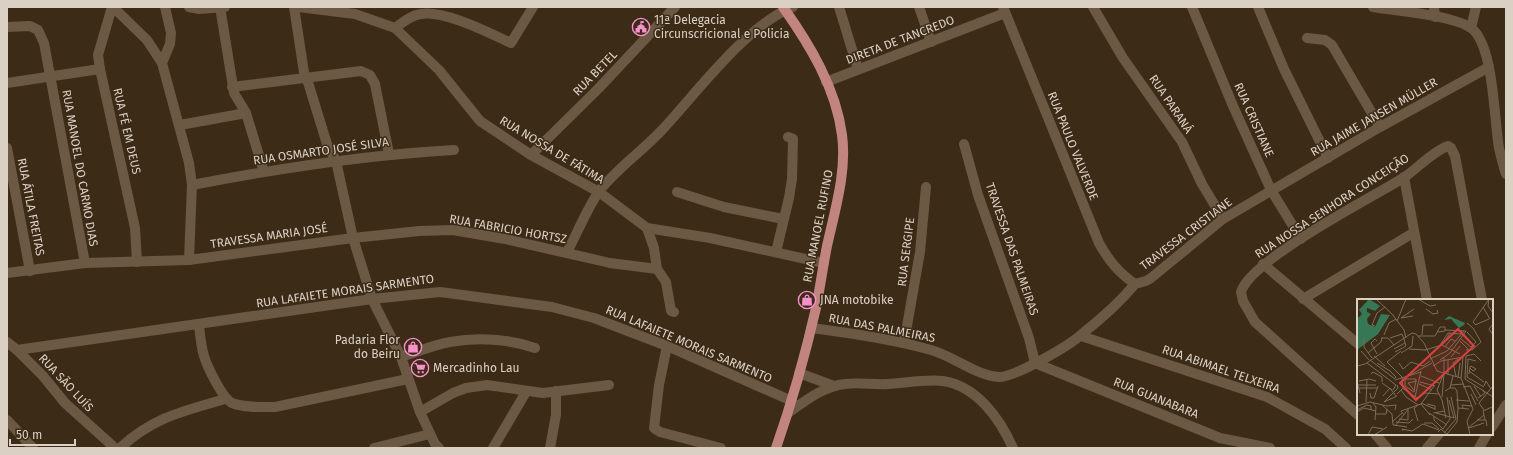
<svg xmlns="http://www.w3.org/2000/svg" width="1513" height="455" font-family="'Fira Sans',sans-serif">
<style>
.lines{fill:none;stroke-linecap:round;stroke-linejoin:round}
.minor{stroke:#6b5943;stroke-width:10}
.major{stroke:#c1847f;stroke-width:10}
.labels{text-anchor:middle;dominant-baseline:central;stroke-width:3;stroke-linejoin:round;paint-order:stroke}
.poi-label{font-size:12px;fill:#dbd0c4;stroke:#3c2b17;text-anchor:start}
.street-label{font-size:12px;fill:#dbd0c4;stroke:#3c2b17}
.inset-road{fill:none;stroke:#7c6d5c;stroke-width:1}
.view{fill:#d7413f;fill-opacity:0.15;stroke:#d7413f;stroke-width:2}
.inset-edge{fill:none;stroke:#dbd0c4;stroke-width:2}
</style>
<rect width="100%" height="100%" fill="#3c2b17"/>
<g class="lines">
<g class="minor">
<polyline points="112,7 98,55 100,69 135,228 137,262"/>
<polyline points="113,7 147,40 162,63"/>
<polyline points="165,7 171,33 170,44 162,63 189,163 192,185 189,260"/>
<polyline points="189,7 199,9 225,7"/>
<polyline points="220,7 234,93 246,113 264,172"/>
<polyline points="294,7 305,79"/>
<polyline points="298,7 355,14 395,28 439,70 480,121 531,155 599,192 647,228 710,238 824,263"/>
<polyline points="839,7 858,69"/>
<polyline points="919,7 931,42"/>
<path d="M1003,7L1099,243C1109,261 1118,272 1135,284"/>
<polyline points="1093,7 1123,58 1182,142 1202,184 1223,219"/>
<polyline points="1192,7 1233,106 1271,190 1301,239"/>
<polyline points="1258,7 1284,69 1328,158"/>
<path d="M1373,7C1396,11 1453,15 1471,28C1494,44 1494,121 1499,148C1501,157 1503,166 1506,174"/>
<polyline points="1434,7 1435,17"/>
<polyline points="7,27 30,26 38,30 44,43 85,263"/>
<path d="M395,28C403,22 411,15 421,14C445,10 489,33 511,43L533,7"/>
<polyline points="1471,28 1476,7"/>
<polyline points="1307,38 1325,40 1332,45 1380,127"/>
<polyline points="307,79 327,144 336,161 353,238 372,299 401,357 420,412 435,444 439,448"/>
<polyline points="826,82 1005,13"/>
<polyline points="7,83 100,69"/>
<polyline points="232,87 361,71 370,75 375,84 389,154"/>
<polyline points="180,125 246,113"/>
<polyline points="964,144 978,195 1029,338 1035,363"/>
<polyline points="7,148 30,271"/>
<polyline points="531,155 598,89 675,7"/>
<polyline points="1404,177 1427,300"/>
<path d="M192,185C280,168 365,155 454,150"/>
<polyline points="677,192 724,207 783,219"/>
<polyline points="647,228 654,248 657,269 666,282 671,311 674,312"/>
<path d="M567,252C578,232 587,208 600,190C618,168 641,152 661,131C695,95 747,24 793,7"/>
<polyline points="776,252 789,198 792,179 793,139 788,137"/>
<polyline points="1263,264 1358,344"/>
<polyline points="7,273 85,263 189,260 353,238 419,231 453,230 505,239 610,263 657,269"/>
<polyline points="1135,284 1146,281 1151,278 1223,219 1380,127 1489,67"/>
<polyline points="1303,299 1413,233"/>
<path d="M199,325C200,335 201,346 204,356C207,366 222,398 232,403C245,408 262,407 275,407L408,379"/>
<path d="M811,328C851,333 892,339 931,350C953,356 977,376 999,377C1015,377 1069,346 1082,334C1101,319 1120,302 1135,284"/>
<polyline points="1081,336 1267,397 1325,429 1346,448"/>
<polyline points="7,342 17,350 372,299 440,292 552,307 594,318 667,346 792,401"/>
<polyline points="904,343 920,252 926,187"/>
<polyline points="667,346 659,385 654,428 660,432 721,448"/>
<polyline points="17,350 43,376 65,403 115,448"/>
<path d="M401,357C417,352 433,345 450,342C477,337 510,339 535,348"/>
<polyline points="1035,363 1220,438 1270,448"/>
<polyline points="799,373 834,386"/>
<polyline points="420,412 453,393 466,388 487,385 543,393 609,385"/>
<path d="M788,413C805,401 824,386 845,384C859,382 874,385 888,384C905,383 926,379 943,381C977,386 1000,419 1013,448"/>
<path d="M1358,415L1255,322L1243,301L1241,292C1251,259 1370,199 1403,178C1417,169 1433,151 1448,146L1451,148L1455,156L1482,300"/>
<polyline points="7,420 33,448"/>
<polyline points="1492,427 1506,405"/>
<polyline points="1375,434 1387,448"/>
<path d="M120,448C153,417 184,411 225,399"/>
<polyline points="374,448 430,434"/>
<polyline points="493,448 526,392"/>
<polyline points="550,448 556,415 556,391"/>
<polyline points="1427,448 1439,434"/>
<polyline points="1479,448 1487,434"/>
</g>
<path class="major" d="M776,448C792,402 805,356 816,308C820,288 823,266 827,246C835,210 847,171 842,135C836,88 810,45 783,7"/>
</g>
<defs>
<symbol id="civic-ring" viewBox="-11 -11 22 22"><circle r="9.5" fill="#3c2b17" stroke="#f890cc" stroke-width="1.5"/><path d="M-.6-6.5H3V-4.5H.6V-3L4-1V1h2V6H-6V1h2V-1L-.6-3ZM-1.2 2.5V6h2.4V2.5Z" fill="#f890cc"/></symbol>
<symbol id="shop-ring" viewBox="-11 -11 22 22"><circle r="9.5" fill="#3c2b17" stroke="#f890cc" stroke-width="1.5"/><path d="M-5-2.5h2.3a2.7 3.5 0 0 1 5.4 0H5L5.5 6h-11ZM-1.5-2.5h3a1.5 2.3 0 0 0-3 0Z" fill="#f890cc"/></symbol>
<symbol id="supermarket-ring" viewBox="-11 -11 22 22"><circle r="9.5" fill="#3c2b17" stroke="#f890cc" stroke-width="1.5"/><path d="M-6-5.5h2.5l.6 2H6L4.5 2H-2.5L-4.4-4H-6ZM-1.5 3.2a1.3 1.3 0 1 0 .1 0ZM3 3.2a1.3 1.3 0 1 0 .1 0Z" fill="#f890cc"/></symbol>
</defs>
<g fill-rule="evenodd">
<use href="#civic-ring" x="631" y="17" width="20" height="20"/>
<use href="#shop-ring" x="797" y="290" width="20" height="20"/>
<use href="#shop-ring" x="403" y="337" width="20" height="20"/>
<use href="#supermarket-ring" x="410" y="358" width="20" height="20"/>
</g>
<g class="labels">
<g class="poi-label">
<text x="654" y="20">11ª Delegacia<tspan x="654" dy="14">Circunscricional e Policia</tspan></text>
<text x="820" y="300">JNA motobike</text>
<text x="400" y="340" text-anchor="end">Padaria Flor<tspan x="400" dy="14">do Beiru</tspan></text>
<text x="433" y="368">Mercadinho Lau</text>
</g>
<g class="street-label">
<text transform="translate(900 40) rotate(-21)">DIRETA DE TANCREDO</text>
<text transform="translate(595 73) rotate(-46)">RUA BETEL</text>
<text transform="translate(1171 104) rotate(56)">RUA PARANÁ</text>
<text transform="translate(1374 117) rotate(-30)">RUA JAIME JANSEN MÜLLER</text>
<text transform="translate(1254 120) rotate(66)">RUA CRISTIANE</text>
<text transform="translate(127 131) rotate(77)">RUA FÉ EM DEUS</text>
<text transform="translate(1073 146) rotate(68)">RUA PAULO VALVERDE</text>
<text transform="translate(552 150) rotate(31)">RUA NOSSA DE FÁTIMA</text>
<text transform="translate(321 151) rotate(-8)">RUA OSMARTO JOSÉ SILVA</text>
<text transform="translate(80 168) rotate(80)">RUA MANOEL DO CARMO DIAS</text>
<text transform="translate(1332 206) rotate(-33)">RUA NOSSA SENHORA CONCEIÇÃO</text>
<text transform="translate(31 207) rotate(79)">RUA ÁTILA FREITAS</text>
<text transform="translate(818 226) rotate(-79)">RUA MANOEL RUFINO</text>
<text transform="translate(508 229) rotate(10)">RUA FABRICIO HORTSZ</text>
<text transform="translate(1186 234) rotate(-37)">TRAVESSA CRISTIANE</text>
<text transform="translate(269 236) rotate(-8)">TRAVESSA MARIA JOSÉ</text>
<text transform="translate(1012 249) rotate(71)">TRAVESSA DAS PALMEIRAS</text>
<text transform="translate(906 252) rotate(-83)">RUA SERGIPE</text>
<text transform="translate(345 291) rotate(-8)">RUA LAFAIETE MORAIS SARMENTO</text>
<text transform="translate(882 328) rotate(11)">RUA DAS PALMEIRAS</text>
<text transform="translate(689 344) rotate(23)">RUA LAFAIETE MORAIS SARMENTO</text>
<text transform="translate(1221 369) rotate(19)">RUA ABIMAEL TELXEIRA</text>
<text transform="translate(66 383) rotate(47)">RUA SÃO LUÍS</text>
<text transform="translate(1156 398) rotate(22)">RUA GUANABARA</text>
</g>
</g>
<g transform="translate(1357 299)">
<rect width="136" height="136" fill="#3c2b17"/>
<path d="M12,0L23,7L18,12L10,9V13L14,15L10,20L11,25L18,28L24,15L33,16L21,35L0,51V20L5,15L2,11ZM92,17L108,24L107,26L102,29L94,20L87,21Z" fill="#367755"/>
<path class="inset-road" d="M19,0L35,15L47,31L49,39M61,0L73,7L79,6M132,0L131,7L136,14M126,8L133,20M69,10L76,15L81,14L80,11M44,19L57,10M44,19L56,17M40,22L49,0M136,25L132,30L136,36M118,26L132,20M119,26L116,23L132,0M18,27L15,26L20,14L28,8M88,31L109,32M110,33L119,43M27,36L32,24L39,20M65,36L66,26H76M61,37H78L83,28H88V32L81,33M7,39V48L15,59M24,39H31L37,46M33,39L45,35L47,40M104,40L114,48L119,43M20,42L18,40L14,44L20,55M103,42L112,51M83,46L91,34L104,35M85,46L93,34M88,48L94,40L98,42M37,50L48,44M52,50L69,51M68,51L85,46L103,55M109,51H115L124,43L116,29L110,24M4,52L12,61M38,53L49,47L47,40M11,54L24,43L25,39M44,54L55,47L56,37M17,57L28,67M87,58V74L80,91L85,101L89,119M94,58L103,47M73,60L90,52L107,32M13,61L38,80M83,61L93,54L109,32M124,62L117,55L109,57L108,80L136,98M10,64L39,86L36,91M20,64L33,72L39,78L37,80M42,64L46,70L54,63L66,67L73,62M0,67L8,65L55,34L59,35L67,44L80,72L104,79L116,110L110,122L113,136M76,67L84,62L106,58M112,72L127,83M14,75L16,73L25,78V83M112,75L113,68L114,67L119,70L116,72L113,69M91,76V60M51,77L75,64M64,77L82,84M99,77L96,64L101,60M101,78L103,64M110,78L111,60L119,62M110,78L127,88M104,79L106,58M48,80H59L57,93L48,87ZM38,81L64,73M0,82L3,94M2,82L12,80L19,82M63,83L78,87M25,84L35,91M62,85L75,91M1,86H19M94,86L106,85M117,87L124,98M127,87L129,82L134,90M106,88L113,87L121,102M2,89H20M45,89L60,99L68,94L82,95M93,89H98L100,92L101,109L112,110M44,91L49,98L61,106M57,91L51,84L60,82M88,92L93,89L96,77M13,94L14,99H17L21,87M40,95L46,89L45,78L30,63L44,52M114,95L119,106M26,97L33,89L39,97M58,98L64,72M85,98L87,75M90,98L93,120M121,99L128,94L126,91M99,101L112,102M9,103L10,80M27,103L41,89L40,86M27,103L40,97M16,104L19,108L18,121M64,104L78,110M64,105L73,116M70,105L78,107V111M25,106L35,115L36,126L50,128M0,107L13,103L30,107L39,106L38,111M60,107L57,109L61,122M106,109L105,106L115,107M0,111L10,106L14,107V111M127,111L122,104L135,88M0,113L7,109L19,112M72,114L90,126M76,114L88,112M79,114L97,119L92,101M19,115H29L30,110M47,116L44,112L64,105L77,87M77,117V121L86,130L93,120M42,120L51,121V111M120,121H129L130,127M128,121L126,112L135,108M35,123L45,114M39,123L52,124L56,120M67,124H75L82,130M38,127L52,109M111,129L127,116M112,129L127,124M46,132L45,130L55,132L66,125L82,131M81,133L84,130L91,136M87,134L99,120L94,98M90,135L100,123L101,109M11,136L15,128L26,130M17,136L30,128"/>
<path class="view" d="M101,30L117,47L59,101L43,84Z"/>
<rect width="136" height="136" class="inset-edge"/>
</g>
<rect width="1513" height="455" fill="none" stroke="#dbd0c4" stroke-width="16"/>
<path d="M10 439v6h65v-6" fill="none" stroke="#dbd0c4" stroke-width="2"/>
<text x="16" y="439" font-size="12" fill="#dbd0c4" stroke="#3c2b17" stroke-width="3" paint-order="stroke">50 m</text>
</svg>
